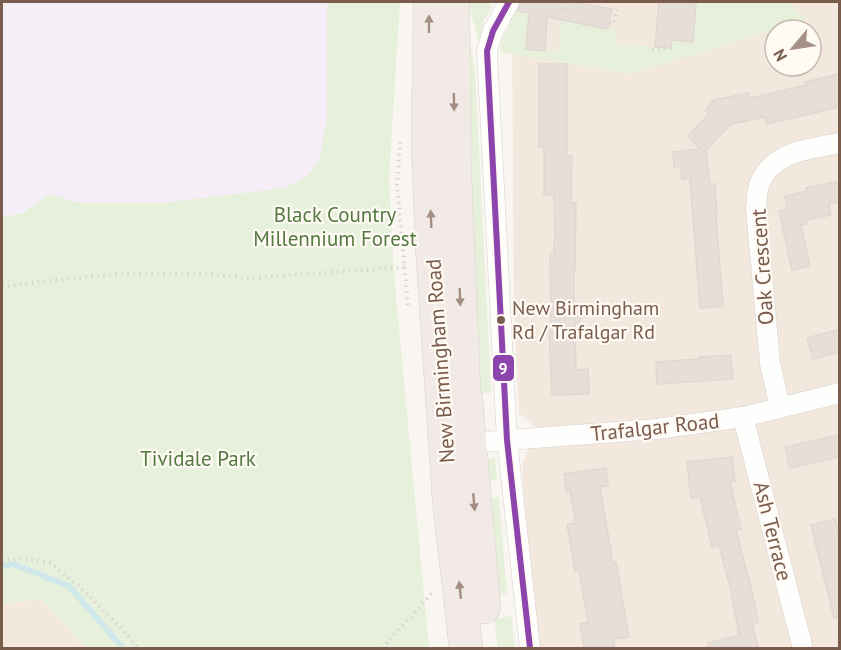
<svg xmlns="http://www.w3.org/2000/svg" width="841" height="650" font-family="'PT Sans',sans-serif">
<style>
.residential{fill:#f2e8de;fill-rule:evenodd}
.education{fill:#f6eef6}
.green{fill:#e7f0db}
.lines{fill:none;stroke-linecap:round;stroke-linejoin:round}
.stream{stroke:#d0e8ea;stroke-width:6}
.building{fill:#e6ded7;stroke:#e2d8d2;stroke-width:1.5}
.street-casing{stroke:#d7d1cb;stroke-width:21}
.highway-casing{stroke:#dad1cc;stroke-width:34}
.path{stroke:#dcd5d0;stroke-width:4;stroke-dasharray:1.5 4.5;stroke-linecap:butt}
.street{stroke:#fefefd;stroke-width:20}
.highway{stroke:#f2eae7;stroke-width:33}
.bus-1-casing{stroke:#fffaf3;stroke-width:10}
.bus-1{stroke:#8e44ad;stroke-width:6}
.oneway{fill:#a48e83}
.bus-dot{fill:#7a5c4d;stroke:#fffaf3;stroke-width:2}
.labels{text-anchor:middle;dominant-baseline:central;stroke-width:4.5;stroke-linejoin:round;paint-order:stroke}
.bus-label{font-size:20px;fill:#7a5c4d;stroke:#fffaf3;text-anchor:start}
.park-label{font-size:21px;fill:#537a41;stroke:#fffaf3}
.street-label{font-size:21px;fill:#7a5c4d;stroke:#fffaf3}
.line-badge{stroke:#fffaf3;stroke-width:2}
.badge-label{font-size:16px;text-anchor:middle;font-weight:bold;fill:#fff}
</style>
<rect width="100%" height="100%" fill="#f9f5f0"/>
<g class="residential">
<path d="M506,2H839V648H539L525,514L522,465L537,428L519,413L514,310L512,25ZM775,30H811V66H775Z"/>
<polygon points="42,599 86,648 2,648 2,604"/>
</g>
<polygon class="education" points="2,2 342,2 379,272 2,260"/>
<g class="green">
<polygon points="327,2 400,2 389,178 394,275 429,648 86,648 42,599 2,604 2,217 23,213 49,194 80,203 162,203 284,188 307,176 320,158 327,117"/>
<polygon points="468,2 488,2 492,6 484,21 479,42"/>
<polygon points="520,2 530,2 526,49 559,52 563,2 568,2 565,20 608,29 616,29 614,44 670,48 671,40 693,42 696,2 787,2 808,19 631,74 500,52 501,42"/>
<polygon points="462,6 475,69 491,393 478,394"/>
<polygon points="495,457 497,480 483,481 481,465 488,459"/>
<polygon points="499,497 507,594 493,596 483,499"/>
<polygon points="511,616 515,648 498,648 494,619"/>
</g>
<g class="lines">
<polyline class="stream" points="2,566 13,564 69,586 123,648"/>
</g>
<g class="building">
<polygon points="521,2 574,2 612,9 608,29 547,17 545,51 526,49 529,13 518,11"/>
<polygon points="659,2 696,2 693,42 671,40 671,48 655,47"/>
<polygon points="539,64 567,64 567,156 572,156 571,203 576,203 575,271 574,271 574,306 580,306 580,323 575,323 576,370 588,369 589,394 552,395 549,330 551,330 550,254 554,254 554,241 555,241 554,195 544,195 544,147 539,147"/>
<polygon points="840,74 840,107 767,124 765,117 731,124 706,150 710,184 715,184 717,216 716,216 723,306 700,308 690,179 682,179 681,166 674,167 673,152 700,149 688,136 709,114 705,111 714,100 749,93 750,98 806,85 805,82"/>
<polygon points="840,181 840,201 829,204 831,215 806,220 807,224 801,225 810,266 792,270 779,211 787,210 785,196 807,191 806,188"/>
<polygon points="840,329 840,352 813,359 807,338"/>
<polygon points="731,355 733,379 657,384 656,362 699,359 699,357"/>
<polygon points="840,435 840,457 790,468 785,447"/>
<polygon points="732,457 735,481 730,481 741,529 736,531 751,587 758,622 752,623 758,648 708,648 708,643 739,635 731,591 719,545 712,547 700,497 691,498 687,462"/>
<polygon points="606,468 608,486 600,487 613,563 616,562 629,637 613,639 615,648 584,648 580,624 588,623 579,571 575,572 567,524 576,523 570,491 566,492 564,474"/>
<polygon points="835,519 840,537 840,618 834,618 811,525"/>
</g>
<g class="lines">
<defs>
<g id="street">
<polyline points="509,2 493,31 487,51 507,440 530,648"/>
<path d="M780,408L770,363L756,208C757,201 757,192 759,185C772,151 809,149 840,143"/>
<polyline points="743,417 802,645"/>
<polyline points="469,443 657,429 743,417 840,393"/>
</g>
<g id="highway">
<polyline points="430,2 428,143 432,246 449,499 466,648"/>
<polyline points="453,2 454,155 464,392 466,399 484,607"/>
</g>
</defs>
<use href="#street" class="street-casing"/>
<use href="#highway" class="highway-casing"/>
<g class="path">
<polyline points="566,2 564,12 566,12"/>
<polyline points="609,23 614,23 618,7"/>
<polyline points="652,49 671,48"/>
<polyline points="400,142 397,185 408,305"/>
<polyline points="2,287 45,281 120,274 206,274 250,278 405,267"/>
<polyline points="2,562 18,558 50,563 79,586 119,626 138,648"/>
<polyline points="382,648 434,591"/>
</g>
<use href="#street" class="street"/>
<use href="#highway" class="highway"/>
<defs>
<polyline id="bus-1" points="509,2 493,31 487,51 507,440 530,648"/>
</defs>
<use href="#bus-1" class="bus-1-casing"/>
<use href="#bus-1" class="bus-1"/>
</g>
<defs><path id="oneway-solid" d="M-6-.8H1V-3.2L6.5 0L1 3.2V.8H-6Z" transform="scale(1.5)"/></defs>
<g class="oneway">
<use href="#oneway-solid" transform="translate(429 24) rotate(-90)"/>
<use href="#oneway-solid" transform="translate(454 102) rotate(89)"/>
<use href="#oneway-solid" transform="translate(431 219) rotate(-92)"/>
<use href="#oneway-solid" transform="translate(460 297) rotate(88)"/>
<use href="#oneway-solid" transform="translate(474 502) rotate(85)"/>
<use href="#oneway-solid" transform="translate(460 590) rotate(-96)"/>
</g>
<circle class="bus-dot" cx="501" cy="320" r="5"/>
<g class="labels">
<g class="bus-label">
<text x="512" y="308">New Birmingham<tspan x="512" dy="24">Rd / Trafalgar Rd</tspan></text>
</g>
<g class="park-label">
<text x="335" y="214">Black Country<tspan x="335" dy="24">Millennium Forest</tspan></text>
<text x="198" y="458">Tividale Park</text>
</g>
<g class="street-label">
<text transform="translate(762 267) rotate(-94)">Oak Crescent</text>
<text transform="translate(440 361) rotate(-94)">New Birmingham Road</text>
<text transform="translate(655 427) rotate(-6)">Trafalgar Road</text>
<text transform="translate(773 531) rotate(76)">Ash Terrace</text>
</g>
</g>
<rect class="line-badge" x="492" y="354" width="23" height="28" rx="6" fill="#8e44ad"/>
<g class="badge-label">
<text x="503" y="374">9</text>
</g>
<rect width="841" height="650" fill="none" stroke="#7a5c4d" stroke-width="6"/>
<g transform="translate(793 48) rotate(241)"><circle r="28" fill="#fffaf3" stroke="#cabbb1" stroke-width="1.5"/>
<path d="M0-4.5L10 22L0 15L-10 22Z" fill="#a69286"/>
<text y="-9" font-size="16" font-weight="bold" text-anchor="middle" fill="#7a5c4d">N</text>
</g>
</svg>
